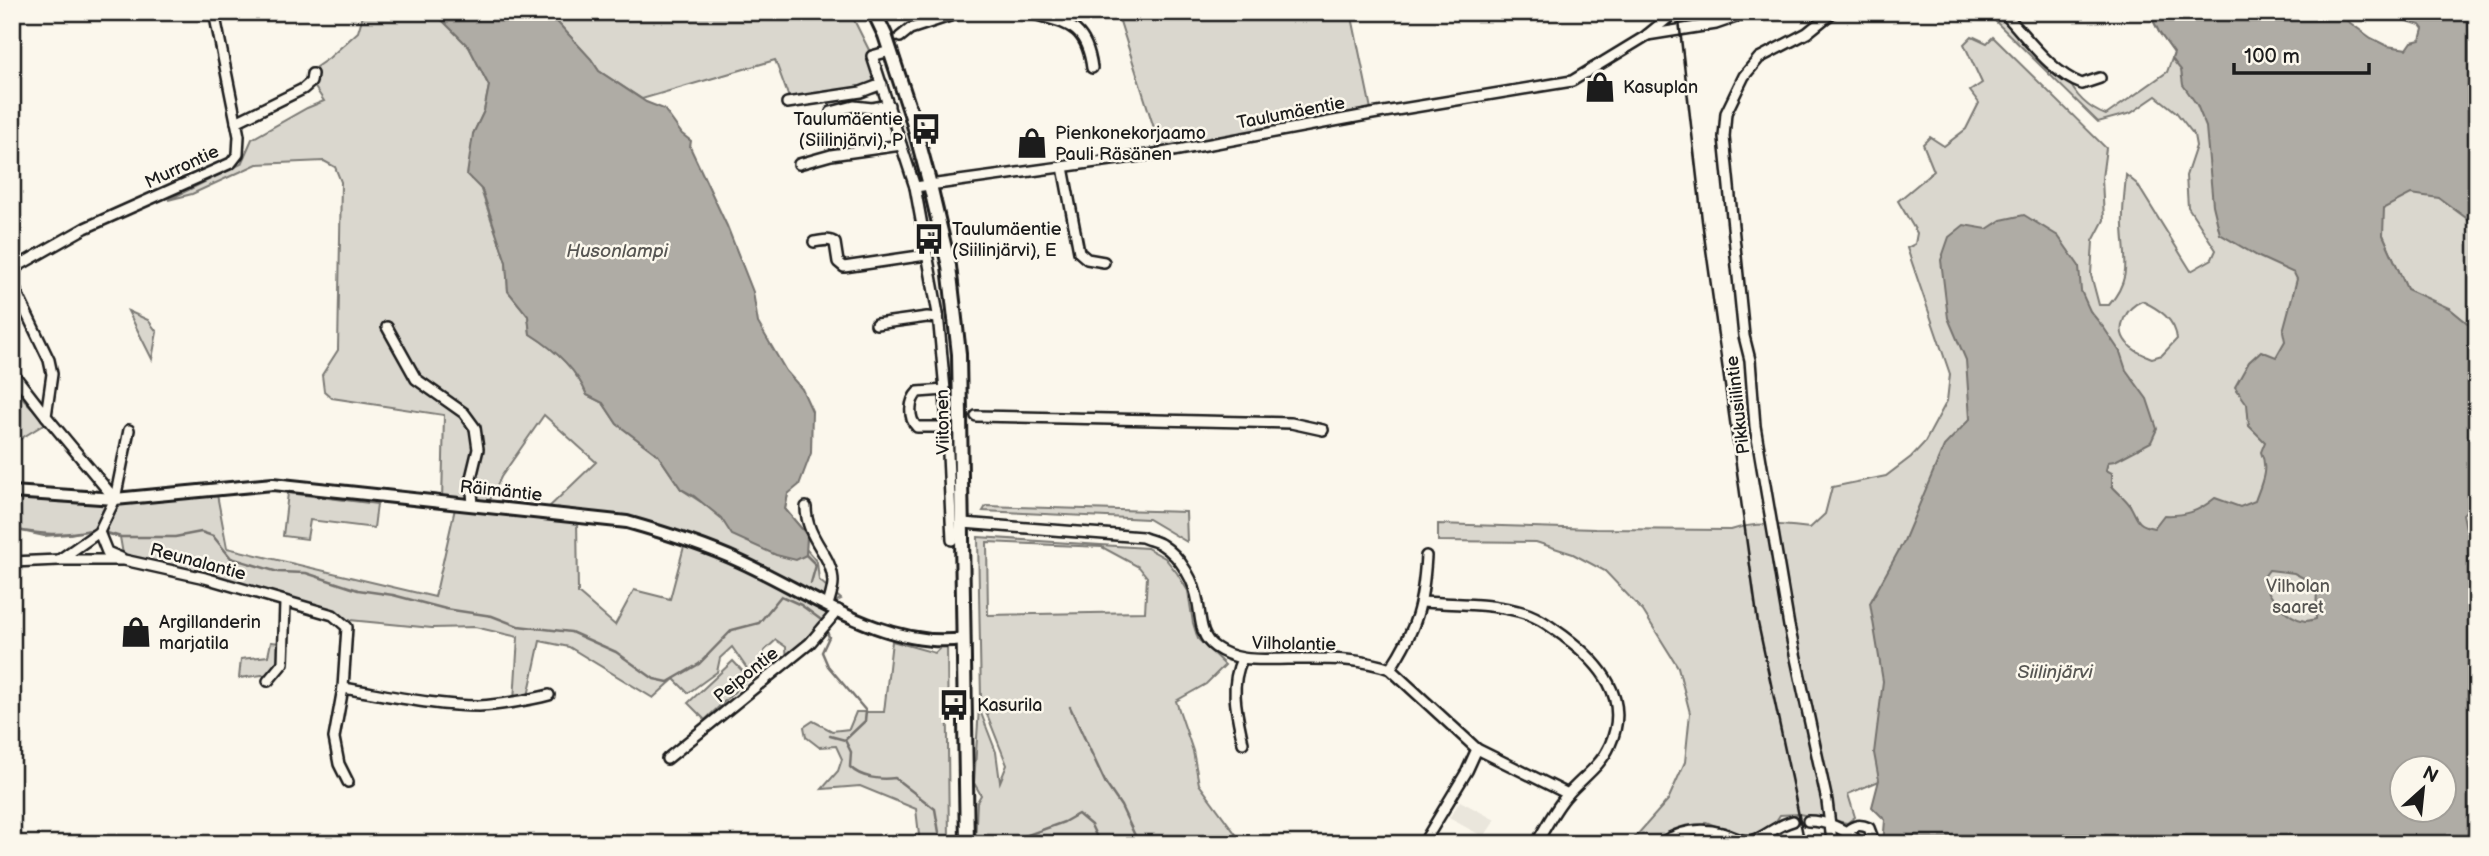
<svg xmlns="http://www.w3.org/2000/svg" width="2489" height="856" font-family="'Balsamiq Sans',sans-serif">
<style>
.built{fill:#eae6dc}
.green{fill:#dad7ce;stroke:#7b7a75;stroke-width:2;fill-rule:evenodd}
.water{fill:#afaca5;stroke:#74726e;stroke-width:2;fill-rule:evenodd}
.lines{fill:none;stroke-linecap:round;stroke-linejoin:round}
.stream{stroke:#74726e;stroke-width:2.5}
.minor-casing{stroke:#1c1c1c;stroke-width:14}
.tertiary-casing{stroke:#1c1c1c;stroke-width:16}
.secondary-casing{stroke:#1c1c1c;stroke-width:18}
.minor{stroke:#fbf7ec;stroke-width:9}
.tertiary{stroke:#fbf7ec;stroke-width:10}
.secondary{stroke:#fbf7ec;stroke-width:12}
.rail{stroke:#1c1c1c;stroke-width:2.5}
.labels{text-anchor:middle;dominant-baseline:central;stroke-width:5;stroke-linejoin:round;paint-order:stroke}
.poi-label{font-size:18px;fill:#1c1c1c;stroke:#fbf7ec;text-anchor:start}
.street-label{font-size:18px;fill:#1c1c1c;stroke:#fbf7ec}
.park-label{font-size:18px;fill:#555451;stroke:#fbf7ec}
.water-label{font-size:19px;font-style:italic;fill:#575653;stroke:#fbf7ec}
</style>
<rect width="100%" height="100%" fill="#fbf7ec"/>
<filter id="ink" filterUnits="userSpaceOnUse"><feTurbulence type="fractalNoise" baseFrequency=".0143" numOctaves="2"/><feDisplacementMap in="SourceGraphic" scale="14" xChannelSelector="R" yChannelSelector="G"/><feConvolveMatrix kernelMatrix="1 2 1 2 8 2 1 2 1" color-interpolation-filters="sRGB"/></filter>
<g filter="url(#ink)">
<polygon class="built" points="1460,801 1495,820 1484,837 1449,818"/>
<g class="green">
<path d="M364,12H434L469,47L489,86L484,111L473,134L481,190L506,262L508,291L528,316L530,334C554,349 576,368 587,395L603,403L617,424L658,455L681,489L701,502L788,494L785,509L807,535L806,549L817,562L819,580L841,599L829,605L838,610L787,662L786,647L776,640L764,651V671L748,670L732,647L720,658L717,672L688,693L674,679L653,698L569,647L540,641L527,701H514L518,637L475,627L432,628L339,619L124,560L120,537L91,530L70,534L44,536L12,529V492L86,498L216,489L227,548L435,597L456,504L442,502L444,415L332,398L324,391L322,375L338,350L341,182L335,167L324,161L257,164L192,194L168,200L241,164L252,139L307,108L324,101L306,74L329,58L358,32ZM544,415L596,462L543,513L487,506L501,477ZM577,517L686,539L670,599L634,590L615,625L578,593Z"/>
<polygon points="548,12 850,12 872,56 882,84 877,93 792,106 775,60 642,99 599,71 591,59"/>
<polygon points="1117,12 1351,12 1372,114 1162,153"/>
<path d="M1986,12H2003L2068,78C2074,95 2089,109 2106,115L2167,72L2174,53L2159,32L2149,12H2184L2300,253L2342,605L2306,630L2139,523L2133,515L2130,505L2098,472L1901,806L1879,781L1848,794L1855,817L1847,823L1799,814L1780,815C1761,847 1733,833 1706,822L1699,830L1754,840L1779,825L1784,844H1717L1715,837L1685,840L1678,844H1629L1668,800L1685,762L1690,713L1678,667L1643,611L1605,571L1573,554L1536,542L1438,541V524L1595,529L1731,530C1756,521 1784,525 1810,528L1825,514L1832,487L1886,476L1911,457L1925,442L1947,401L1950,374L1907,248L1915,244L1917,233L1898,201L1934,171L1923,144L1930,137L1944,146L1966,129L1979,103L1970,91L1982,83L1964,44L1972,36L1987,43L1993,37L2106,148L2102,178L2104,220L2093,241L2091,275L2099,305H2109C2133,277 2124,259 2123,226C2122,209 2125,191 2126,175L2137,184L2191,271L2212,259L2216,250L2188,207L2186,176L2196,146L2194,135L2176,112L2156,96L2131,113L2098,122ZM2142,301C2159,309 2175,319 2177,339L2162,355L2152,358C2143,354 2133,351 2127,343C2114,328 2127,307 2142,301Z"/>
<polygon points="2477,189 2477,331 2449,308 2426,333 2366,196"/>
<polygon points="128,311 148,320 157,332 152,359"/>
<polygon points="19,394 46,423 12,444 12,399"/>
<polygon points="288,493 377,504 374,528 310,520 307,539 283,536"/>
<polygon points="986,506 1186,512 1187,542 1148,519 983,511"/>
<path d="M978,537L1147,548L1165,558L1177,573L1188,591L1193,623L1198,639L1225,665L1206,684L1176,701L1193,751L1199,784L1243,844H975L977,802L981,795L974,783L979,708L996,752L1000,782L1007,765L981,699ZM987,542L1102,547L1139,567L1147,577L1145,612L988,615Z"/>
<polygon points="892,641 935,653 947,641 949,844 920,844 916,809 860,786 822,789 838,771 842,759 836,746 819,747 806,737 804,727 813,721 832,731 849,729 856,712 884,712"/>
<polygon points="271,642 280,643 277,666 270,674 239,678 241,659 268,656"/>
<polygon points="733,661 749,678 705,720 688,703"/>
</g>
<g class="water">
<path d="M434,12H548L591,59L599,71L646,102L664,109L682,134L691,141L690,147L727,226L753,292L758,323L786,371L802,389L812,411L811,453L799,485L788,494L785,509L807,535L806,555L796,560L776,555L732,535L721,518L694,496L681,489L658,455L617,424L603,403L587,395C576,368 554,349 530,334L528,316L508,291L506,262L482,190L467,175L473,134L484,111L489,86L469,47Z"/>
<path d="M2149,12H2335L2371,38L2387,46L2407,49L2412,42L2420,40L2423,29L2420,25L2407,21L2411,12H2477V226L2439,198L2411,194L2384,208L2383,235L2407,289L2449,308L2477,331V501L2463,514L2466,528L2477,540V844H1883L1885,820L1872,807L1879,780L1874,753L1883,681L1870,603L1904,541L1944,446L1970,419L1966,360L1948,318L1941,260L1949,237L1964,225L1987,229L2001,220L2024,215L2058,236L2079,266L2081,291L2090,311L2104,328L2120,352L2126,370L2147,399L2157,429L2151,442L2115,461L2108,462L2106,470L2112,473V486C2117,492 2125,498 2129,504C2138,517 2134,524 2154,528L2164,515C2185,516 2198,512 2215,498L2240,507L2255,501C2261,484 2269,470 2261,452L2265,442L2249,426L2247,404L2235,387L2249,362L2261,351L2276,357L2285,341L2283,331L2297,279L2294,273L2259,257L2220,234L2213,205L2206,127L2197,105L2183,85L2181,70L2172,59L2174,53L2159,32ZM2269,570L2294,573L2317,585L2316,619C2312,620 2309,621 2305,621C2288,619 2265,594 2263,578ZM2402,768H2444V810H2402Z"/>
</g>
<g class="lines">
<g class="stream">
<path d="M12,529C42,535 61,536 91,530"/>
<polyline points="107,533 121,537 175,537 201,532 213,536 231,558 278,572 306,573 358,590 393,595 446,609 492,616 518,626 571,632 616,652 654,679 668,682 699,664 732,630 759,623 781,596 801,605 824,622"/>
<polyline points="806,555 816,565 811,583"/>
<path d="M826,629L829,637L822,652L828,666L866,711L865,721L845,740L851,752L850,767C861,778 880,780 895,778L935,809L941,844"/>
<polyline points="1070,707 1106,784 1121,806 1139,844"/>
<polyline points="830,736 845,740"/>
<polyline points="994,842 1000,844"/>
<polyline points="1003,844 1064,822 1078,814 1091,825 1100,844"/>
</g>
<defs>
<g id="minor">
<path d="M1027,12C1065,24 1086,22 1092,68"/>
<path d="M2003,12C2026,36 2051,73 2082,84L2100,78"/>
<polyline points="1647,35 1716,24 1751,12"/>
<polyline points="900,37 910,29 962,12"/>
<polyline points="890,51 872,56 915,187 938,314 945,390 952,540"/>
<polyline points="787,103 861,92 882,84"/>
<polyline points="831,112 854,106 872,108 889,105"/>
<polyline points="236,122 303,89 311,82 312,74"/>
<polyline points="799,164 831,155 901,145"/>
<polyline points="1063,167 1079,252 1087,259 1104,262"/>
<polyline points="915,187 1162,153 1372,114 1572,81 1646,36 1669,17"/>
<path d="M814,242C822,241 829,238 835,243L838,262L844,267L926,255"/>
<polyline points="12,275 18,266 85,228 231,163 238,154 239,136 214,12"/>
<polyline points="12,283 49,360 52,374 46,416 115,499"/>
<polyline points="876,324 927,317 938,318"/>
<polyline points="387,327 416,379 464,413 475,428 478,449 471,478 473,505"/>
<polyline points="12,372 46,416"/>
<path d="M945,390L918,392C909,401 908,418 917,427H947"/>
<polyline points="976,416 1291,423 1323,430"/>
<path d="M129,430L115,499L99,532L59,560H124L205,578L333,615L347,627L343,688C388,695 434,706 479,706C499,705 530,700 549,695"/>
<path d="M806,507C806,540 833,555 833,582C833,589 830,598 828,605"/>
<path d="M963,523L1142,537C1148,540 1157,541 1162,545C1181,557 1195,582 1198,603C1201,619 1200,637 1215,647C1238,663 1262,659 1288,659C1322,659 1358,657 1390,669L1477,749L1568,794"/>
<polyline points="99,532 107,552 121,558"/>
<polyline points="12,562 59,560"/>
<path d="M1421,602C1453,604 1487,603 1518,611C1536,615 1550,626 1565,637C1600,663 1631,698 1610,745C1601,766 1582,778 1568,794C1555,808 1546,827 1536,844"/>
<path d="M1242,659C1229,687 1237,714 1243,743"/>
<path d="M1390,669C1417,628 1423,605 1426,556"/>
<polyline points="268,681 283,663 285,603"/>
<polyline points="343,688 334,738 339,764 348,782"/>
<polyline points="667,759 810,643 838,610"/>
<path d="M1808,821C1829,821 1845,829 1860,843H1868L1872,836L1869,828C1860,824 1855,825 1847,831"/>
<polyline points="1832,841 1827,801 1789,626 1755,426 1750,360 1744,336 1724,137 1726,113 1744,76 1759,58 1807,33 1833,12"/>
<polyline points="1423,844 1467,771 1477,749"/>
<path d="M1660,844C1679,831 1700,827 1722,833C1732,836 1742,843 1754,840C1765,837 1777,825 1793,821"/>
</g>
<path id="tertiary" d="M12,492L115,499L273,484L627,522C666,533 702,544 739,561C808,592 885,650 963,639"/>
<polyline id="secondary" points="874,12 885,35 911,114 930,185 949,266 959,354 967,844"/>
</defs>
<use href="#minor" class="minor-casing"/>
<use href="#tertiary" class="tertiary-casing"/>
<use href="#secondary" class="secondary-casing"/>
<use href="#minor" class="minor"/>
<use href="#tertiary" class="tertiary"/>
<use href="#secondary" class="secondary"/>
<polyline class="rail" points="1678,12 1702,221 1758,623 1805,844"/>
</g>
</g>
<defs>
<symbol id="shop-bare" viewBox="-9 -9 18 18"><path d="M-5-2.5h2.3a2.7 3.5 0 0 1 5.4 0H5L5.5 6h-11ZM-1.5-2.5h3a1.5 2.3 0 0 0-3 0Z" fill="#1c1c1c" stroke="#fbf7ec" stroke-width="2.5" paint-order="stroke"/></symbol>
<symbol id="bus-bare" viewBox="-9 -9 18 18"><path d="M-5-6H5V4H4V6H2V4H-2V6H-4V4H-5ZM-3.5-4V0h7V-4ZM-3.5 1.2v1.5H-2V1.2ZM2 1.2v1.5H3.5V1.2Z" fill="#1c1c1c" stroke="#fbf7ec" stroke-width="2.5" paint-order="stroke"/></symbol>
</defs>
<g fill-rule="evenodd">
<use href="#shop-bare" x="1578" y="65" width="44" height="44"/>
<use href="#bus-bare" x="904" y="107" width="44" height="44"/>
<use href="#shop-bare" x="1010" y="121" width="44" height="44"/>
<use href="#bus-bare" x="907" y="217" width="44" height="44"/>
<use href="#shop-bare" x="114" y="610" width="44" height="44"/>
<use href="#bus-bare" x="932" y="683" width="44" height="44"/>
</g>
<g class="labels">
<g class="poi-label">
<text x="1623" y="87">Kasuplan</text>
<text x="903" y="119" text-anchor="end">Taulumäentie<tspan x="903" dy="21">(Siilinjärvi), P</tspan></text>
<text x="1055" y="133">Pienkonekorjaamo<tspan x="1055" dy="21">Pauli Räsänen</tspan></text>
<text x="952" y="229">Taulumäentie<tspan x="952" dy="21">(Siilinjärvi), E</tspan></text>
<text x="159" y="622">Argillanderin<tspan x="159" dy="21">marjatila</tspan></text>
<text x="977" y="705">Kasurila</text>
</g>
<g class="street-label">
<text transform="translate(1291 113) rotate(-11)">Taulumäentie</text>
<text transform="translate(182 167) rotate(-25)">Murrontie</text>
<text transform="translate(1738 405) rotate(-97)">Pikkusiilintie</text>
<text transform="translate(943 422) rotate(-91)">Viitonen</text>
<text transform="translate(501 491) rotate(6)">Räimäntie</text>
<text transform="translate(198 562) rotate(15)">Reunalantie</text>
<text transform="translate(1294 644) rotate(1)">Vilholantie</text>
<text transform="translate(746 675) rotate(-39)">Peipontie</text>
</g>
<g class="park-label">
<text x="2298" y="586">Vilholan<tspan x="2298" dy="21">saaret</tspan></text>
</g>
<g class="water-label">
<text x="617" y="251">Husonlampi</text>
<text x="2055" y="672">Siilinjärvi</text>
</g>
</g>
<rect width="2489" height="856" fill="none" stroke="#fbf7ec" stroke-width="42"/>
<rect x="21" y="21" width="2447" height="814" fill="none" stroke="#1c1c1c" stroke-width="2.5" filter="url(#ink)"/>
<g transform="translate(2423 789) rotate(27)"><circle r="33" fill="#fbf7ec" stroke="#a29f99" stroke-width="2"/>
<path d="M0-5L12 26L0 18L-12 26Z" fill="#1c1c1c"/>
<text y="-10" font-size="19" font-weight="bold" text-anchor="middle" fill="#1c1c1c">N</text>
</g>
<path d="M2234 63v10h135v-10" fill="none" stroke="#1c1c1c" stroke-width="3.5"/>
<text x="2244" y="63" font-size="21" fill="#1c1c1c" stroke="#fbf7ec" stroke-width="5" paint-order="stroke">100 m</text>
</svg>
